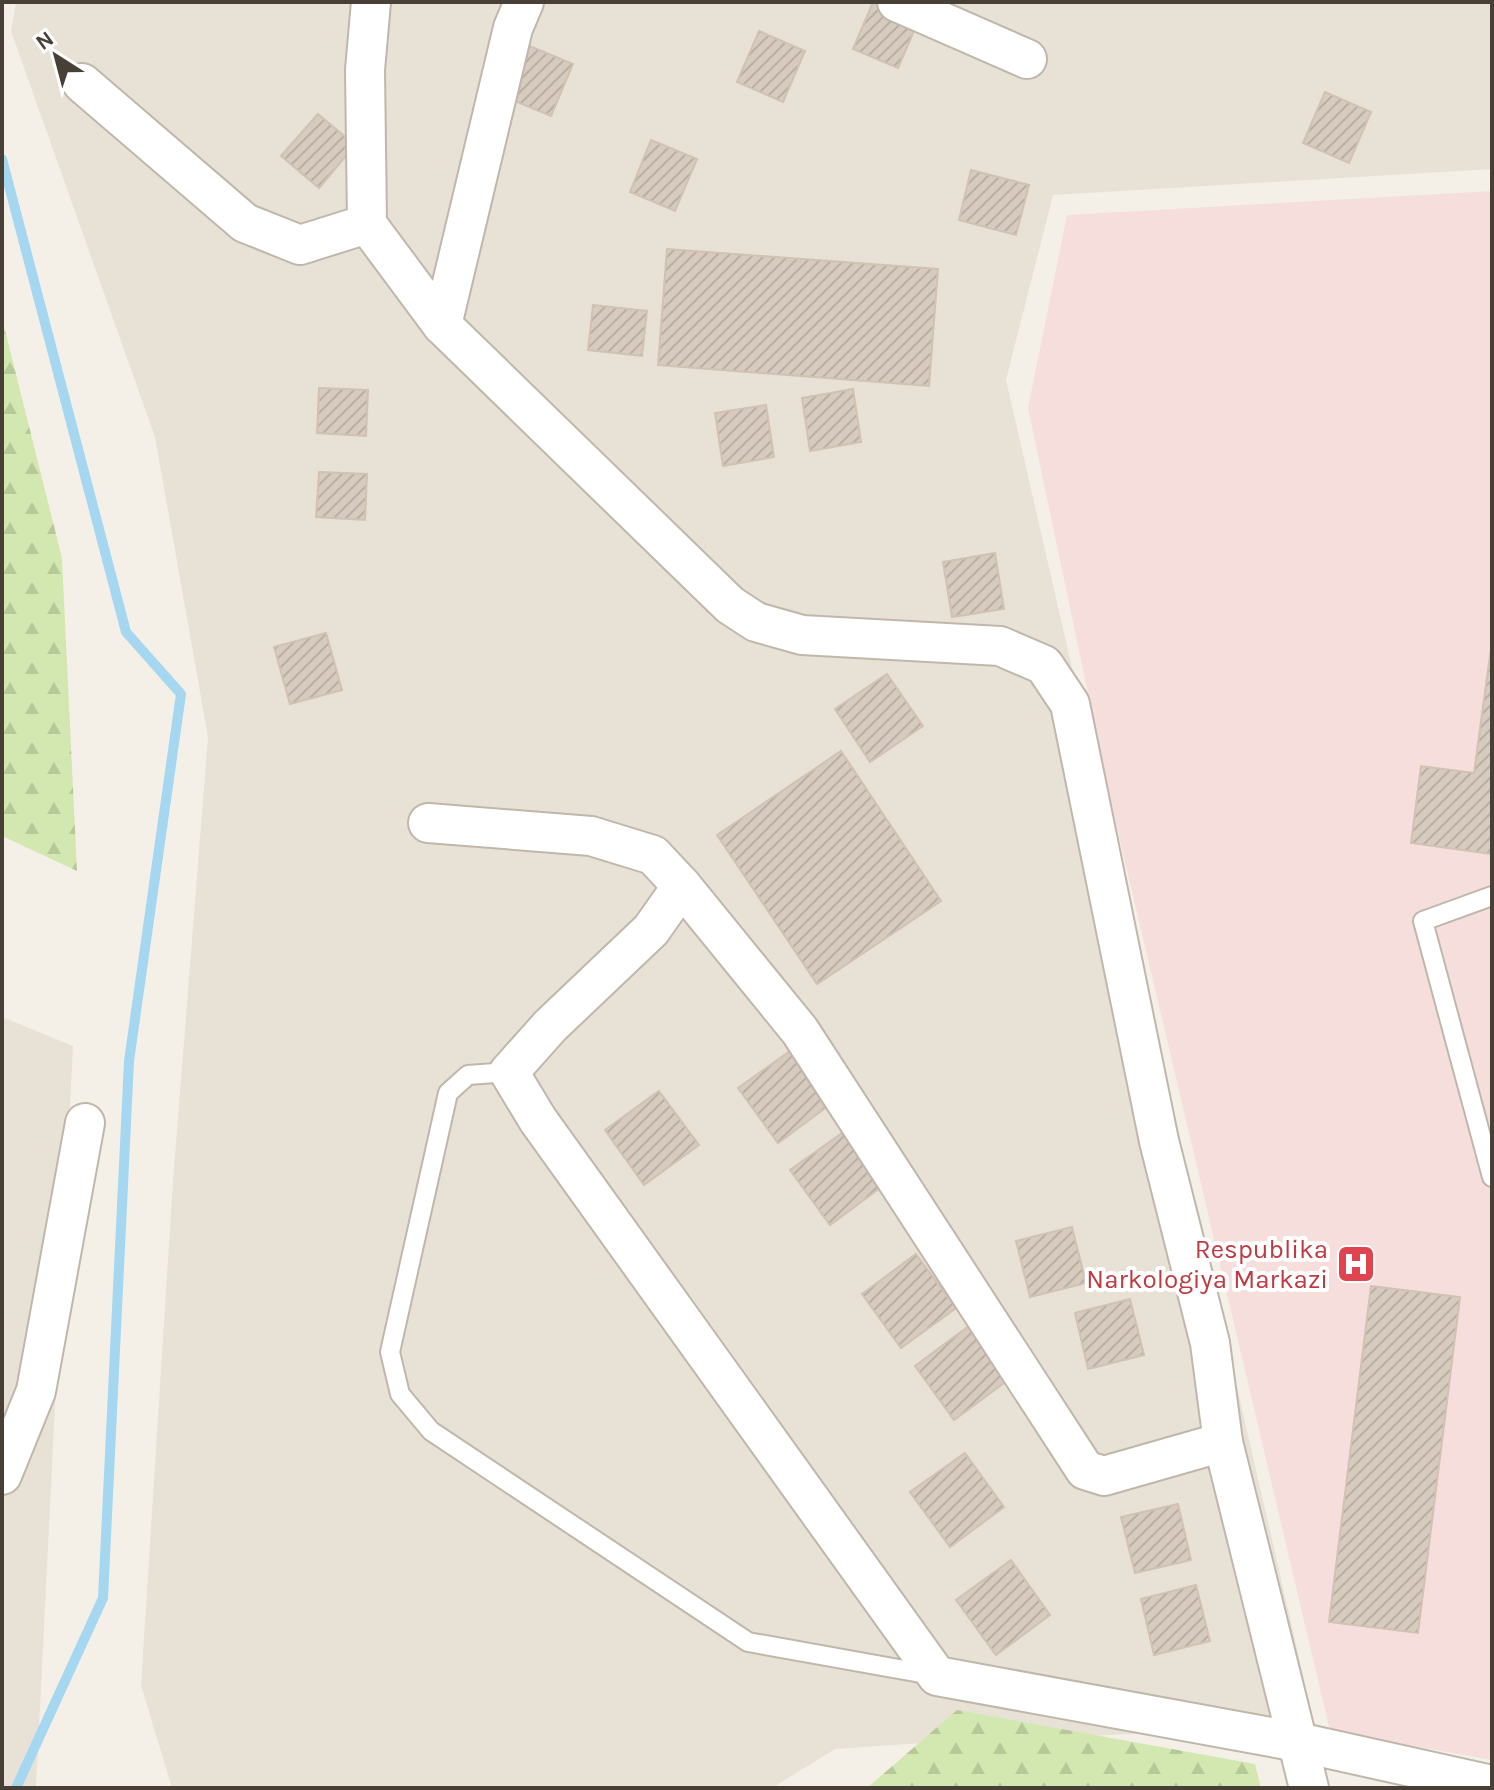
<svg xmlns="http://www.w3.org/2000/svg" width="1494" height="1790" font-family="Karla,sans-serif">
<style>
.residential{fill:#e8e1d6}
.medical{fill:#f5dedc}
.forest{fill:url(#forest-firs)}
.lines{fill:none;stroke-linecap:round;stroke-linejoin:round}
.stream{stroke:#a5d7f1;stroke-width:10}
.building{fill:url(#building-hatch);stroke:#d1c2b1;stroke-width:2}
.lane-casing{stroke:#c0b7ab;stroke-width:22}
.street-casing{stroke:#c0b7ab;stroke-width:42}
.lane{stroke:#fff;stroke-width:18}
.street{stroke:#fff;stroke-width:38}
.labels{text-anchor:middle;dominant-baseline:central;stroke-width:8;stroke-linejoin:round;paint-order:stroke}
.health-label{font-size:26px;fill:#be3a42;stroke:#fff;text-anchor:end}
</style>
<defs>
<pattern id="forest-firs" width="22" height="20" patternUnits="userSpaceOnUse" patternTransform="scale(2)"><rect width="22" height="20" fill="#d3e8b1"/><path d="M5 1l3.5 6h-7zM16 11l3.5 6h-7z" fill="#b7c899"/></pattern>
<pattern id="building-hatch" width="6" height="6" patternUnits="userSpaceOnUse" patternTransform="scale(2)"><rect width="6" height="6" fill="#d6cbbe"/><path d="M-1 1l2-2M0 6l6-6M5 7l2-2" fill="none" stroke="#b9afa4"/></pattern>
</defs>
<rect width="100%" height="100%" fill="#f4f0e8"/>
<g class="residential">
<polygon points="16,2 1492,2 1492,169 1053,195 1006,380 1315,1727 952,1741 835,1749 772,1788 172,1788 141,1685 173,1181 208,737 155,437 11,31"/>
<polygon points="2,1017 73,1046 36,1788 2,1788"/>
</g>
<polygon class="medical" points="1492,191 1492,1760 1330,1731 1110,798 1028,408 1067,215"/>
<g class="forest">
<polygon points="2,318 62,558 77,871 2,836"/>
<polygon points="957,1710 1255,1764 1261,1788 867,1788"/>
</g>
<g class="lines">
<polyline class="stream" points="2,159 126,632 181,694 129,1061 103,1598 16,1788"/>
</g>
<g class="building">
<polygon points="873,2 885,2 920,17 898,68 853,49"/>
<polygon points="759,31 805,51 783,102 737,82"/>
<polygon points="527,45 573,64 551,116 505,97"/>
<polygon points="1325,92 1371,112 1349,163 1303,143"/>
<polygon points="318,114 355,145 319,188 281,156"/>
<polygon points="651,140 697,159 675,211 630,192"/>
<polygon points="971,170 1029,185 1016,235 959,220"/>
<polygon points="667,249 938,269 929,386 658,365"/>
<polygon points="593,305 647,311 642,356 588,350"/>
<polygon points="319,388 368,390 366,436 317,433"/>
<polygon points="853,389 861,442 810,451 802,398"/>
<polygon points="766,405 774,457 723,466 715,413"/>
<polygon points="319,472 367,474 365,520 316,517"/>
<polygon points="995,553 1004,609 952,617 943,562"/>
<polygon points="326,633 342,690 290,704 274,647"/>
<polygon points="1492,641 1492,854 1411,843 1421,766 1474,773"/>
<polygon points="887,674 923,726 870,762 835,709"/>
<polygon points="841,751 941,901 817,984 717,835"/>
<polygon points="793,1049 832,1103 778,1143 738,1088"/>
<polygon points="659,1091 699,1145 644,1185 605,1130"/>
<polygon points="845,1131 884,1185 830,1225 790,1170"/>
<polygon points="1072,1227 1086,1283 1030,1297 1016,1241"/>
<polygon points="916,1254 956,1308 901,1348 862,1294"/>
<polygon points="1371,1286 1460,1297 1418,1633 1329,1622"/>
<polygon points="1130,1299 1144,1355 1088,1369 1075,1313"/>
<polygon points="969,1326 1008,1380 954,1420 915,1366"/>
<polygon points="965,1453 1004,1507 950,1547 910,1492"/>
<polygon points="1178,1504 1191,1560 1135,1573 1121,1517"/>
<polygon points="1011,1560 1050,1615 996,1655 956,1600"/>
<polygon points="1196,1585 1210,1641 1154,1655 1141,1599"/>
</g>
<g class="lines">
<defs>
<g id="lane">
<polyline points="1492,896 1423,921 1492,1177"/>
<polyline points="509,1072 468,1075 448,1093 390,1352 400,1394 431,1431 748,1642 932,1675"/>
</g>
<g id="street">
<polyline points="371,2 365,70 367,224 442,325 730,605 756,622 802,635 1000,646 1044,665 1070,704 1159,1141 1210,1343 1223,1442 1309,1788"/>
<polyline points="897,2 1027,59"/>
<polyline points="82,83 245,223 300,245 367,224"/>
<polyline points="442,325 513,28 524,2"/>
<polyline points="428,823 591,836 653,855 682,886"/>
<polyline points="1223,1442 1104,1476 1085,1470 800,1031 682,886 651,930 550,1026 509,1072 538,1120 937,1676 1298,1742 1492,1785"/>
<polyline points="2,1475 36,1391 85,1123"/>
</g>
</defs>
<use href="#lane" class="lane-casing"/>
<use href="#street" class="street-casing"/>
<use href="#lane" class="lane"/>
<use href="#street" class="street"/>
</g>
<defs>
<symbol id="hospital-square" viewBox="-11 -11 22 22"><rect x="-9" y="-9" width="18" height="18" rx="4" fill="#e0444e" stroke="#fff"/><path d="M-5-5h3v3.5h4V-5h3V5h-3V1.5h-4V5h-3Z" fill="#fff"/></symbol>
</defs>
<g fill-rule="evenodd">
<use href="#hospital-square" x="1334" y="1242" width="44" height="44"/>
</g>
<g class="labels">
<g class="health-label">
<text x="1328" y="1249">Respublika<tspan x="1328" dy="30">Narkologiya Markazi</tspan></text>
</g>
</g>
<rect width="1494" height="1790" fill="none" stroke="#484037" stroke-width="8"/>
<g transform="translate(56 56) rotate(324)" stroke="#ffffff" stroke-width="6" paint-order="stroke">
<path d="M0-6L14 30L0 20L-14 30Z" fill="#484037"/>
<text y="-12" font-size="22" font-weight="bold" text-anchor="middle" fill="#484037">N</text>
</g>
</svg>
